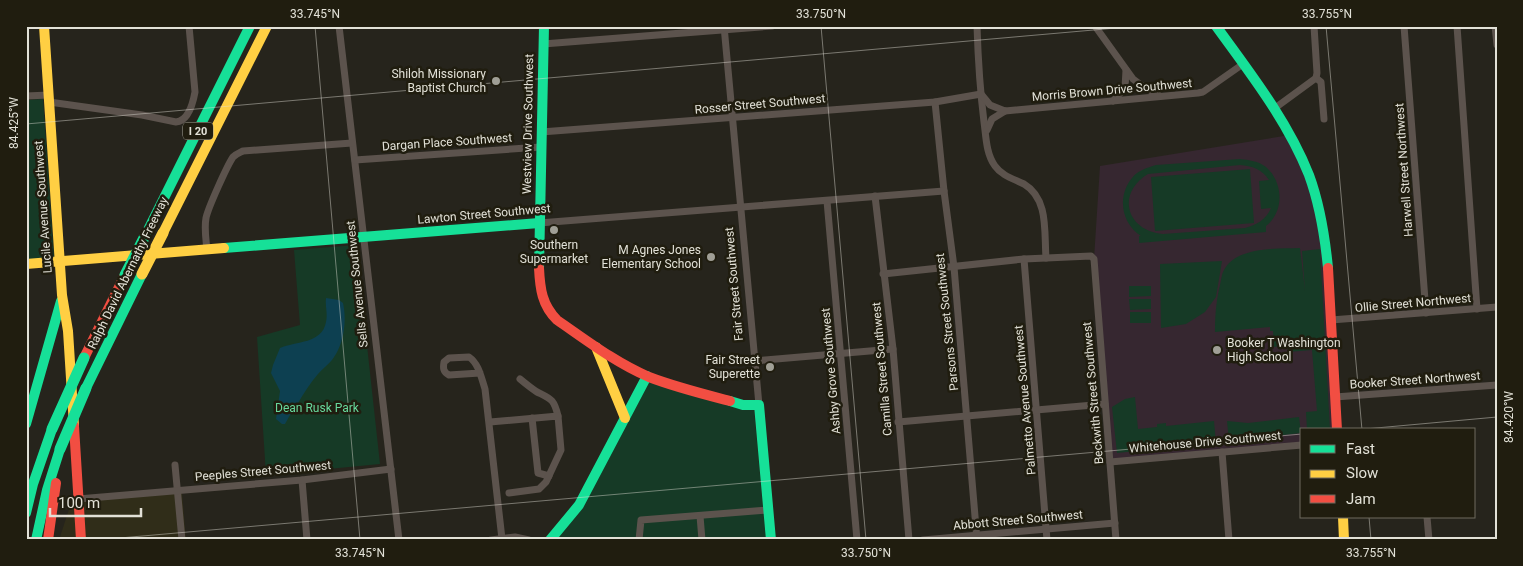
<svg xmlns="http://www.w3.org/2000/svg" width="1523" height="566" font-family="Roboto,sans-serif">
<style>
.built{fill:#302d19}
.education{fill:#362730}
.green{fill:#163a26;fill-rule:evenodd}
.water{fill:#0d4051}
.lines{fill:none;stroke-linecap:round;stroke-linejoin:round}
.street{stroke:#5c534d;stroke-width:7}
.fast{stroke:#16e098;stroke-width:10}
.slow{stroke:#ffcf43;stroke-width:10}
.jam{stroke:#f24e42;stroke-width:10}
.fast-bridge{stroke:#16e098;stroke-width:11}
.slow-bridge{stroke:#ffcf43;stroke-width:11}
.ticks{fill:none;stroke:#e2e1d7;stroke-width:1;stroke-opacity:0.45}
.poi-dot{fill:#a09f96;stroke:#201d0f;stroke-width:2}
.labels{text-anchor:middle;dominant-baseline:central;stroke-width:5;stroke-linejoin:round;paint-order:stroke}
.shield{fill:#201d0f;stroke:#a8a69b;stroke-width:1}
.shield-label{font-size:11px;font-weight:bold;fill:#e2e1d7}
.poi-label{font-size:12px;fill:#e2e1d7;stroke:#201d0f;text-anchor:end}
.street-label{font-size:12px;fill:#e2e1d7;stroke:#201d0f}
.park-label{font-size:12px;fill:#68d99d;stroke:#201d0f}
.neatline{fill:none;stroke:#e2e1d7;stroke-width:2}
.ticks-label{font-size:12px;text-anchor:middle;fill:#e2e1d7}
</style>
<rect width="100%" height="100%" fill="#26241c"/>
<polygon class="built" points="182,493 186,540 59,540 72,500"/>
<polygon class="education" points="1290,135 1319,207 1336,430 1302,430 1302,445 1110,462 1094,259 1100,166"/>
<g class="green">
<polygon points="43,99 54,258 26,260 26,100"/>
<path d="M1240,159C1249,160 1258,161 1266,167C1283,182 1285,211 1266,226V232L1139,243V236H1141C1121,223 1117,196 1132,178C1138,170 1147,168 1156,165ZM1240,165C1252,166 1262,169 1269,180L1259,181L1261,209L1271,208C1266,220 1256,225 1245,228L1163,234C1126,231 1116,193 1148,174Z"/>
<polygon points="1250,169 1254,223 1155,231 1151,177"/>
<polygon points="356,245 380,464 266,475 257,337 300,325 294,250"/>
<path d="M1300,248L1305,291L1302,251L1320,249L1330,430H1307L1306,412L1317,411L1312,350L1288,352L1287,345L1274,347L1273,331H1270V327L1215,332C1215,316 1216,304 1219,289C1221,283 1221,275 1224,270C1237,246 1277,249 1300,248Z"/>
<polygon points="1222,261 1216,297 1205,312 1186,324 1161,328 1160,264"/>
<polygon points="1129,286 1151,286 1151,296 1129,297"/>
<polygon points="1129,299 1151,299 1151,309 1130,310"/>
<rect x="1130" y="312" width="21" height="11"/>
<polygon points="644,378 754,410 766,540 535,540 547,539 583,491"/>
<polygon points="1135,397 1138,429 1157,427 1157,424 1166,423 1166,426 1214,421 1216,443 1117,453 1112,407 1125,399"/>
<polygon points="1299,417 1301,433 1229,441 1227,421 1248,423"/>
</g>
<path class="water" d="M326,298L339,300L343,303C347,321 344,345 332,360C328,365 322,369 318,374C310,383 304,393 298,403L299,408L290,415L285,424H282L276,419L280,391L271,373L273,365L280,348C296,341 322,344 326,322C328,314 325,306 326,298Z"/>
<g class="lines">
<g class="street">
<polyline points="339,26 399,540"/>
<polyline points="724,26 759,405"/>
<path d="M977,26C978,58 980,90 984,122C986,136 986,154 995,166C1002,176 1014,179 1024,184C1049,199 1044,232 1046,258"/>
<polyline points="1095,26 1133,79 1141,85 1160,96"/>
<polyline points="1404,26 1426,313"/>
<polyline points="1457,26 1477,309"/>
<polyline points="1495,26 1497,45"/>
<polyline points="543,44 772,26"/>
<polyline points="1316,78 1321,82 1324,119"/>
<polyline points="26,96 49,95"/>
<polyline points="1113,101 1125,88 1126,70"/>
<path d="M49,102L142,115L176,122C188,121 193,103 195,92L189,26"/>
<polyline points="935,102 944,191 954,267 977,540"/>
<polyline points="1275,108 1316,78 1317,73 1314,26"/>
<polyline points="987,130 992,119 1005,111"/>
<polyline points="541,132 935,102 981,94 990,105 1005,111 1198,93 1203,92 1243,64"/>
<polyline points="355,160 541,147"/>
<polyline points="875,196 893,349 909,540"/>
<polyline points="827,201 857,540"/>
<polyline points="539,223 944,191"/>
<path d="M207,250C206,239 204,229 206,218C208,208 227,166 233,157C236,154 239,153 243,151L352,143"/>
<polyline points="1024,259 1047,540"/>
<polyline points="883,274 1024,259 1091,256 1094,259 1116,540"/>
<polyline points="1331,320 1497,307"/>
<polyline points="754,361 893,349"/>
<path d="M480,373L449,375C443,372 443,368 444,362L449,358L469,357C479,364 481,377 485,389L502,539"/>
<path d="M520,379C526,384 531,388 537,392C551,399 554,399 558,416"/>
<polyline points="1335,397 1497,385"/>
<polyline points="532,418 538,473 549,476"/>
<polyline points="490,422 558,416 561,450 546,482 539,489 509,493"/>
<polyline points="898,422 1105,404"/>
<polyline points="1222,452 1229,540"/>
<polyline points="1110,462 1302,445"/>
<polyline points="175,465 182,540"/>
<polyline points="302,480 307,540"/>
<polyline points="78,499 302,480 391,469"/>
<polyline points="700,516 702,540"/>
<polyline points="1427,517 1429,540"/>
<polyline points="491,540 515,537 529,540"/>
<polyline points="639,540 641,520 768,510"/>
<polyline points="923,540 1115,523"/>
</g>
<g class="fast">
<path d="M1216,26C1250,73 1287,120 1309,175C1320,205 1325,237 1328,268"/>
<polyline points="145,236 250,26"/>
<polyline points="224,248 539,223"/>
<polyline points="539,268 544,26"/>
<polyline points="86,388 142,274"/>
<polyline points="730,401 743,405 759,405 771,540"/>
<polyline points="26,424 61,301"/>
<polyline points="26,513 33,484 52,429"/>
<polyline points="36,540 47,490 60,449"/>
<polyline points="550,540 579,505 647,376"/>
</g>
<g class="slow">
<polyline points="44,26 62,295 68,331 74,426"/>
<polyline points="163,233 267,26"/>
<polyline points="26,264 224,248"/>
<polyline points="596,347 625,418"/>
<polyline points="1343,517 1344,540"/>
</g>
<g class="jam">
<path d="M539,268C540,289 542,305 557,320C586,340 616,363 649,377C675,387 703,394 730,401"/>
<polyline points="1328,268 1337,430"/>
<polyline points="84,358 125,275"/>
<polyline points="74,426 81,540"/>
<polyline points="48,540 56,483"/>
</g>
<g class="fast-bridge">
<polyline points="125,275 145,236"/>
<polyline points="52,429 84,358"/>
<polyline points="60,449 86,388"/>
</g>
<polyline class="slow-bridge" points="142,274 163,233"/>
</g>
<path class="ticks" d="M315,26L360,540M821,26L866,540M1326,26L1362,430M26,124L1139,26M1354,430L1497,417M1369,517L1371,540M97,540L1302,434"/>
<g class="poi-dot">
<circle cx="496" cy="81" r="5"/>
<circle cx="554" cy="230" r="5"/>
<circle cx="711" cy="257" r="5"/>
<circle cx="1217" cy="350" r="5"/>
<circle cx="770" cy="367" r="5"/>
</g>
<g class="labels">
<rect class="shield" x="183" y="122.5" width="30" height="17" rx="4"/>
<g class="shield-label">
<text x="198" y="131">I 20</text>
</g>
<g class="poi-label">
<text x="486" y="74">Shiloh Missionary<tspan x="486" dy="14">Baptist Church</tspan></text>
<text x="554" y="245" text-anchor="middle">Southern<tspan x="554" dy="14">Supermarket</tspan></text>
<text x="701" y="250">M Agnes Jones<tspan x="701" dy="14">Elementary School</tspan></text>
<text x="1227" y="343" text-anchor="start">Booker T Washington<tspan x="1227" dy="14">High School</tspan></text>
<text x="760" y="360">Fair Street<tspan x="760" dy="14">Superette</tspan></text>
</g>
<g class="street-label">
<text transform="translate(1112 90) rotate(-5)">Morris Brown Drive Southwest</text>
<text transform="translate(760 104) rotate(-5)">Rosser Street Southwest</text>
<text transform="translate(528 124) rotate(-89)">Westview Drive Southwest</text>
<text transform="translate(447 142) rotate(-4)">Dargan Place Southwest</text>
<text transform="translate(1404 170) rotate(-94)">Harwell Street Northwest</text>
<text transform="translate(43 207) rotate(-94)">Lucile Avenue Southwest</text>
<text transform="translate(484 214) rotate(-5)">Lawton Street Southwest</text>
<text transform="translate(128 273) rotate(-64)">Ralph David Abernathy Freeway</text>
<text transform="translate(357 284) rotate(-96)">Sells Avenue Southwest</text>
<text transform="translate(734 284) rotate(-95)">Fair Street Southwest</text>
<text transform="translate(1413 303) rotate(-5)">Ollie Street Northwest</text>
<text transform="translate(947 322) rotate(-96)">Parsons Street Southwest</text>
<text transform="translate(882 369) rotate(-95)">Camilla Street Southwest</text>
<text transform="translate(831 371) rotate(-95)">Ashby Grove Southwest</text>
<text transform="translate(1415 380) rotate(-4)">Booker Street Northwest</text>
<text transform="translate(1093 393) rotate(-95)">Beckwith Street Southwest</text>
<text transform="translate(1025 400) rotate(-95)">Palmetto Avenue Southwest</text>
<text transform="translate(1205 442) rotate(-5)">Whitehouse Drive Southwest</text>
<text transform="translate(263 471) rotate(-5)">Peeples Street Southwest</text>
<text transform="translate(1018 520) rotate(-5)">Abbott Street Southwest</text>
</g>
<g class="park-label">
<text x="317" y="408">Dean Rusk Park</text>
</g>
</g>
<rect width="1523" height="566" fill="none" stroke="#201d0f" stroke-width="55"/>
<rect x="1300" y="428" width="175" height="90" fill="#201d0f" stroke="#6e6b5f"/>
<rect x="1310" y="445" width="25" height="8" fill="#16e098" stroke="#6e6b5f"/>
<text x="1346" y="454" font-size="15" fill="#e2e1d7">Fast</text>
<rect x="1310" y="470" width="25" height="8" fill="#ffcf43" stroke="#6e6b5f"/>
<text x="1346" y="478" font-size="15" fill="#e2e1d7">Slow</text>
<rect x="1310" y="495" width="25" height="8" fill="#f24e42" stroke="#6e6b5f"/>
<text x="1346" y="504" font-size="15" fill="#e2e1d7">Jam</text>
<path d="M50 508v8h91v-8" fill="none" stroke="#e2e1d7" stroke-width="2.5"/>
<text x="58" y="508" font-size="15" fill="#e2e1d7" stroke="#201d0f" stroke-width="4" paint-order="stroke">100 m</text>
<rect x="28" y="28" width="1468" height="510" class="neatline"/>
<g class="ticks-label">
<text x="315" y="18">33.745°N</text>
<text x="821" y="18">33.750°N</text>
<text x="1327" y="18">33.755°N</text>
<text transform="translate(14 123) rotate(-90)" y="4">84.425°W</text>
<text transform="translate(1509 417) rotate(-90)" y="4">84.420°W</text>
<text x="360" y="557">33.745°N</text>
<text x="866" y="557">33.750°N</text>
<text x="1371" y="557">33.755°N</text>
</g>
</svg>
